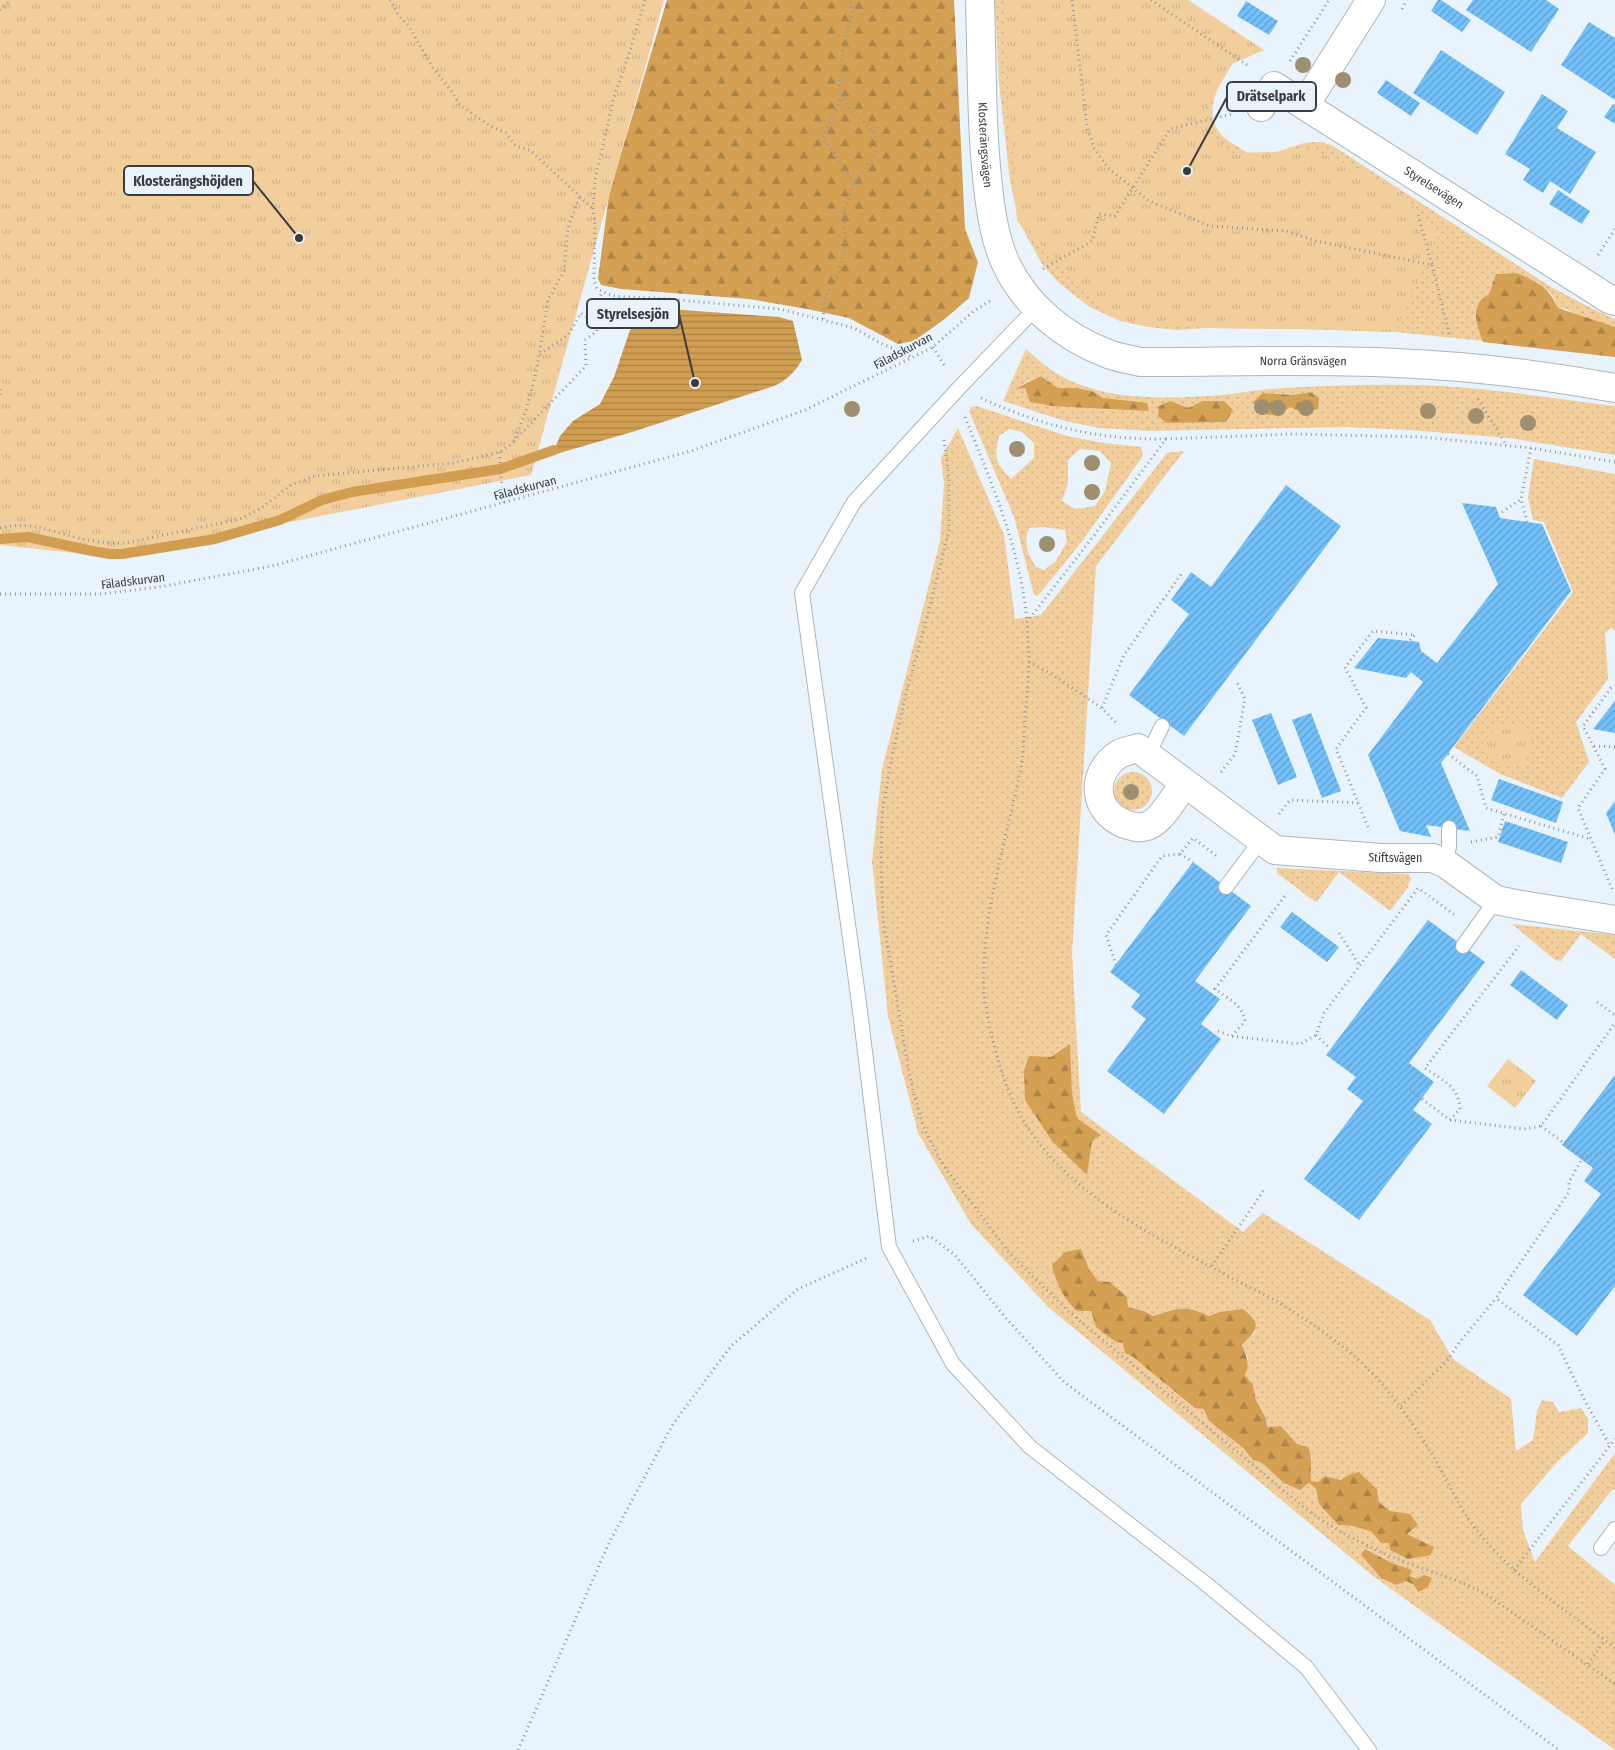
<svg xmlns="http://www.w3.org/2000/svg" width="1615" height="1750" font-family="'Fira Sans Condensed',sans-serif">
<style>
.grass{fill:url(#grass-dots);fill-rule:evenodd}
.forest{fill:url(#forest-firs)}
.park{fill:url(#park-tufts)}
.water{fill:url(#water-rules)}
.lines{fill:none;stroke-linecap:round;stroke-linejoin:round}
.stream{stroke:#d19e51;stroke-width:10}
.building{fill:url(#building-hatch)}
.lane-casing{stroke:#acb6bd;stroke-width:16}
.street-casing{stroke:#acb6bd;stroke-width:30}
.secondary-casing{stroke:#acb6bd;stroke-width:30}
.path{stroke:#91989e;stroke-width:3;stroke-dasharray:1 4;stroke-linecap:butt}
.lane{stroke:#fff;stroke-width:14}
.street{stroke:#fff;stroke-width:28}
.secondary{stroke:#fff;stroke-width:28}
.tree{fill:#9e8f71}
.labels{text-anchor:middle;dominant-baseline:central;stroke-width:4;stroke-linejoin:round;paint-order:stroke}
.street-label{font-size:12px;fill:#393c40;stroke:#e9f3fb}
.leader{fill:none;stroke:#393c40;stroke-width:2}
.callout-dot{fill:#393c40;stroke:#e9f3fb;stroke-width:2}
.callout{fill:#e9f3fb;stroke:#393c40;stroke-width:2}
.callout-label{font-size:14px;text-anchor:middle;font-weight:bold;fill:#393c40}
</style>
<defs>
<pattern id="grass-dots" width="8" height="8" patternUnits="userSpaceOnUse" patternTransform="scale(1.25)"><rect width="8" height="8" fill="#f2ce9d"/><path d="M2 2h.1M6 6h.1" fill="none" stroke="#d0b288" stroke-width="1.8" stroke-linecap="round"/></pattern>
<pattern id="forest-firs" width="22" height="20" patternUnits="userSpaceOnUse" patternTransform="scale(1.25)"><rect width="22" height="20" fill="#d4a054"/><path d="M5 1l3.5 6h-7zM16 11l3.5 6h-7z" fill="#ad8447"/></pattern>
<pattern id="park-tufts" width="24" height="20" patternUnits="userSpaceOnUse" patternTransform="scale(1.25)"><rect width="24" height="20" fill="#f2ce9d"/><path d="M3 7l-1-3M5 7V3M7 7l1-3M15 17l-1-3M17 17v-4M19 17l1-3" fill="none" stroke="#d0b288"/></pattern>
<pattern id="water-rules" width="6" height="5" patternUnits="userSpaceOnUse" patternTransform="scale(1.25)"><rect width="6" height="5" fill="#d19e51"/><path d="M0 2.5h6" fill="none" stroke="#ab8245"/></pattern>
<pattern id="building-hatch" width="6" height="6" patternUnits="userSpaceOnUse" patternTransform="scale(1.25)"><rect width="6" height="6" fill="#73c1fa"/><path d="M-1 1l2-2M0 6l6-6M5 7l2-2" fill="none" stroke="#5f9ecc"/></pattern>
</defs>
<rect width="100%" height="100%" fill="#e9f3fb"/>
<g class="grass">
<path d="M995,0H1010L1017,129L1029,162L1046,197L1066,220L1107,256L1142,273L1180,285L1261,295L1380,294L1402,278L1400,265L1383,260L1356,258L1284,240L1235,238L1155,212L1121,194L1093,163L1078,128L1067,70L1062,0H1083V4L1090,18L1084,32L1094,82V117L1104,146L1131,179L1157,188L1164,198L1207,205L1229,220L1246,225L1275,220L1303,219L1349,239L1382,248L1401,247L1416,231L1408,215L1399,212L1391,200L1381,192L1372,189H1364L1356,186L1331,165L1308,158L1268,165L1232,164L1202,142L1168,127L1181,113L1192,109V95L1201,89L1206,73L1216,74L1222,65L1209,54L1160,29L1138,15L1130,0H1138L1142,6L1232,64C1214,91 1198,123 1233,144C1239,147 1247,154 1254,155C1276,157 1296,141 1318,142C1323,142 1328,144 1333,146L1551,287L1591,308L1615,319V327L1586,319L1566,309L1558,308L1551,293L1538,283L1517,273L1496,274L1489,294C1469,304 1476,325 1483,341L1395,332L1301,329L1206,328L1178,330L1148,327L1120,321L1088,306L1058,282L1042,264L1019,222L1010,181L999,83Z"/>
<path d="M1026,349C1037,359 1048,369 1061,376C1104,400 1161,399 1209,396C1229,395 1249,391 1269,389C1316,386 1365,384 1412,385C1480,386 1548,398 1615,406V455L1509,438L1409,430L1346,427L1150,431L1099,428L1065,421L1003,401ZM1041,376L1058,388H1077L1092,391L1103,398L1119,401L1052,406L1031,402L1025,388H1016ZM1309,392L1303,413L1263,393L1293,395Z"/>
<path d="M976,406L1067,436L1104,443L1141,447L1143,456L1083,540L1038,596L1034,595L1014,517L969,411L971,407ZM1009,429L1022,432L1034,443V458L1011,479C995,463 994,458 999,436ZM1080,449L1100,451L1111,463L1105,491L1095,506L1075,509L1062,501L1068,483V460ZM1044,527L1065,530L1067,542L1055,562L1044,570L1036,567C1028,555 1023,542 1029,528Z"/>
<path d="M958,428L1004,535L1015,619L1041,615L1167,453L1184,451L1096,566L1072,953L1081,1112L1243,1232L1263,1213L1430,1320L1453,1359L1511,1399L1516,1451L1533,1440L1537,1411L1542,1400L1553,1402L1559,1412L1581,1408L1588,1419V1433L1556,1463L1521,1504L1523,1530L1535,1562L1615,1453V1490H1612L1568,1546L1615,1585V1750L1373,1576L1047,1306L971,1224L918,1133L888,1016L872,861L882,769L940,541L944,484L941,458ZM1069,1045L1072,1093L1077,1118L1101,1135L1092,1141L1029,1057H1052ZM1081,1249L1089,1269L1098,1281L1110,1282L1127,1297L1128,1307L1144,1311L1153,1316C1176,1308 1186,1304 1209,1316L1220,1312L1256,1331L1242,1345L1248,1358L1245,1375L1253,1385L1256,1400L1266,1417L1267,1427L1281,1426L1297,1444L1312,1457L1310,1465L1311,1481L1318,1482L1326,1476L1341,1480L1348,1475L1360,1473L1377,1489L1379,1502L1390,1511L1410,1515L1407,1534L1434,1547L1431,1555L1389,1543H1381L1373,1532L1353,1526L1338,1525L1319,1504L1316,1489L1309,1483L1300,1490L1284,1483L1262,1463L1253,1460L1243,1448L1209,1421L1204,1409L1133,1357L1126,1353L1123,1343L1096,1327L1091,1311ZM1366,1549L1392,1563L1412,1570L1410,1576L1417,1579L1424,1575L1414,1585L1406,1581L1396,1585L1381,1578L1361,1555Z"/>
<polygon points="1534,459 1615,474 1615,631 1611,628 1605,633 1608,679 1576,722 1589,762 1562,798 1500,774 1454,747 1573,592 1544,522 1533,520 1528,497"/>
<circle cx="1133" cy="791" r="19"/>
<polygon points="1277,868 1408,874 1411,879 1408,885 1409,886 1390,911 1339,872 1317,902 1314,901 1277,873"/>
<polygon points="1512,924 1615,935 1615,959 1581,934 1561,961 1555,960"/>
</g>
<g class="forest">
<polygon points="667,0 954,0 965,229 978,262 969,298 946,318 914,341 898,344 849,318 807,309 749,299 621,289 601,285 598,279 609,194"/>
<path d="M1517,273C1539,283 1547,285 1558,308L1615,327V357L1483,342C1476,324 1469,304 1489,294L1496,274Z"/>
<polygon points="1041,376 1058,388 1077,388 1092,391 1103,398 1147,403 1149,411 1052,406 1030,402 1025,388 1015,389"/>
<path d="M1310,392L1319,398L1318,409L1303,413L1290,407C1275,417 1264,420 1253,402L1263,393L1293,395Z"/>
<polygon points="1170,401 1188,408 1203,401 1224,401 1233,410 1226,422 1166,423 1158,416 1159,406"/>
<polygon points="1070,1044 1072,1093 1077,1118 1101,1135 1092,1141 1087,1175 1052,1141 1025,1100 1024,1071 1029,1056 1051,1057"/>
<path d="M1081,1249L1089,1269L1098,1281L1110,1282L1127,1297L1128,1307L1144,1311L1153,1316C1178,1308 1184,1304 1209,1316L1220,1312L1243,1309C1263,1325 1257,1330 1242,1345C1247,1357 1250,1363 1245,1375L1253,1385L1256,1400L1266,1418L1267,1427L1281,1426L1297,1444L1308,1447C1313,1458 1310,1468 1311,1481L1318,1482L1325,1476L1341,1480L1348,1475L1359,1472L1377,1489L1379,1502L1390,1511L1410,1514L1418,1525L1407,1534L1434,1547L1431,1555L1408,1559L1390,1550L1389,1543H1381L1372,1532L1353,1526L1338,1525L1319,1504L1316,1489L1309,1483L1300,1490L1284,1483L1262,1463L1253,1460L1243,1448L1209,1421L1204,1409L1195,1408L1133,1357L1125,1353L1123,1343L1116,1342L1096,1327L1091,1311H1077C1063,1298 1056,1283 1052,1265L1065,1252Z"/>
<polygon points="1365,1549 1392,1563 1412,1570 1410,1576 1417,1579 1424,1575 1432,1578 1428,1587 1418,1592 1414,1585 1406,1581 1396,1585 1381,1578 1361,1555"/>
</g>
<g class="park">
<polygon points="0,0 664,0 531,475 111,557 0,545"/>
<polygon points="1004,0 1188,0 1264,50 1232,64 1201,118 1229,153 1317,151 1399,189 1438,236 1395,332 1301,329 1206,328 1120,321 1017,221"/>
<path d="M1521,725C1535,743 1534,745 1523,765L1500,766L1483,751V743L1498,726Z"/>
<polygon points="1508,1059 1536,1081 1515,1108 1487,1086"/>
</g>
<path class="water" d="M669,309L779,317L793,321L802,360C794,373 787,380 774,386L632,432L556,454L554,450L560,436L573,421L600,404L614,377L630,330L641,320Z"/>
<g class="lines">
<polyline class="stream" points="0,539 28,537 92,551 110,554 122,554 215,539 280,520 322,500 352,492 500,469 554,450"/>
</g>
<g class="building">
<polygon points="1438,0 1441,0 1471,20 1462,32 1431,11"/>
<polygon points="1473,0 1546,0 1559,9 1531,52 1466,10"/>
<polygon points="1246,1 1278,21 1269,35 1237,16"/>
<polygon points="1589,22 1615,38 1615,100 1561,65"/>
<polygon points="1441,50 1505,92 1477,135 1413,93"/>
<polygon points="1386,80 1420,103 1411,116 1377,93"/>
<polygon points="1542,94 1568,111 1557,128 1596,152 1570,194 1550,181 1543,193 1523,180 1530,169 1505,154"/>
<polygon points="1613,104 1615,105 1615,124 1604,117"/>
<polygon points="1558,190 1590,211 1582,224 1549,204"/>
<polygon points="1286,485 1341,526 1184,736 1129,695 1189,614 1171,600 1191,572 1211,587"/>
<polygon points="1462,503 1496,507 1500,518 1542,524 1571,591 1441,763 1470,831 1426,825 1431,837 1400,831 1368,755 1423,682 1411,672 1406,678 1354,668 1378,638 1419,642 1421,651 1437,663 1498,584"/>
<polygon points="1615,701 1615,733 1593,729"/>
<polygon points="1271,713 1297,777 1278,785 1252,720"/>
<polygon points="1311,713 1341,791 1322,798 1292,720"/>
<polygon points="1499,779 1563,802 1556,823 1491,800"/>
<polygon points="1615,801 1615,835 1606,813"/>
<polygon points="1505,821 1568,842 1561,863 1498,842"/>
<polygon points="1193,862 1251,906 1195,981 1220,999 1201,1024 1221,1039 1164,1114 1107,1071 1146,1019 1131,1007 1140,995 1110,972"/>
<polygon points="1292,912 1339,947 1327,962 1280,927"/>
<polygon points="1428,920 1485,962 1409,1063 1434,1082 1413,1110 1432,1124 1359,1220 1304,1179 1363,1101 1347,1089 1356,1077 1326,1055"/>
<polygon points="1521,970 1568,1005 1557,1020 1510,985"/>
<polygon points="1615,1075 1615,1286 1577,1336 1523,1295 1601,1194 1584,1181 1593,1168 1562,1145"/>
</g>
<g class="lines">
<defs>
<g id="lane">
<polyline points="1036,308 958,389 854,502 802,593 859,1003 889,1247 953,1364 1030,1447 1205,1583 1306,1667 1369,1750"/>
<polyline points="1148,755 1162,726"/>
<polyline points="1446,864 1449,846 1449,828"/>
<polyline points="1226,887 1261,840"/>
<polyline points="1463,946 1496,900"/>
<polyline points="1601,1548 1615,1529"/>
</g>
<g id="street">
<polyline points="1305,105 1371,0"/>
<path id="s1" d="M1261,107L1274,86L1609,299L1615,301"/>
<path id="s2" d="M1184,783C1176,795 1161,822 1147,826C1140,829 1131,826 1125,824C1092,811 1090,773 1119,754C1125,751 1132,750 1138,748L1275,850L1381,858H1433L1446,864L1496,900L1521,905L1615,920"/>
</g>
<g id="secondary">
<path id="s3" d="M980,0C982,62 981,125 988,187C991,213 995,240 1006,264C1026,306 1064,337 1106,353C1117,358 1129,359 1140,362C1225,362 1311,359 1397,363C1470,366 1543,375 1615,388"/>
</g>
</defs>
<use href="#lane" class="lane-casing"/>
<use href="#street" class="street-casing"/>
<use href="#secondary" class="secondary-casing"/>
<g class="path">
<polyline points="390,0 400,17 408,25 433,68 453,93 459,104 490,126 506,133 516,146 530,150 592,208"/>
<polyline points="645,0 629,54 614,97 595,180 593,208 595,221 594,281 597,289 613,296 627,297 655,298 780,309 854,328 880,343 912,357"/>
<polyline points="1072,0 1087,127 1094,148 1108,168 1149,201 1210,226 1286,231 1316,241 1432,265 1418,215"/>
<polyline points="1151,0 1250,67"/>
<polyline points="1402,9 1407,0"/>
<polyline points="0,10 11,0"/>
<polyline points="1290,61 1329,0"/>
<polyline points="842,95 823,138 854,183"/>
<polyline points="1598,255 1615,229"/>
<polyline points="1432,265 1450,337"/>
<polyline points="1043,269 1092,241 1099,214 1115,216 1170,129 1232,114"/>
<polyline points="823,319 826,295 838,274 845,245 844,209 854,183 877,151 874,131 851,111 839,87 843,50 852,12 850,0"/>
<polyline points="933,347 946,368"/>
<polyline points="540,354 568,335 581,313 592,321 601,313 596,304 603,291"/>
<polyline points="0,389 0,397"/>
<path d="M981,398C1042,426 1098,440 1166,439"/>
<polyline points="1478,399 1506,445"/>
<path d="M965,417C992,485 1020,547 1027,621"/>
<path d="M944,440L949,477V530L927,618L905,697L891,762L882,814L881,867L883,919L911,1083L923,1126L943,1165L1010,1254L1068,1311L1307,1510C1341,1534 1377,1552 1416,1566C1441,1575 1464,1582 1487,1595L1615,1684"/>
<polyline points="514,441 586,366 585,340 597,331 601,313"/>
<polyline points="500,452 500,469 504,503"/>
<path d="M1615,462L1531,448L1423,437L1294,434L1166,439L1095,534L1027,622C1027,635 1029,648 1029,661C1029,681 1026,701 1025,720C1024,736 1024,752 1021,767C1008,833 986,900 984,968C984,979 983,990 985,1001C992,1042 1002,1084 1023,1120C1072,1200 1164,1241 1243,1284C1257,1291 1271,1297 1284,1306C1314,1324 1343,1345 1368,1369C1395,1396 1415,1427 1435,1459C1448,1482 1459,1507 1475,1528C1513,1577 1566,1610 1615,1648"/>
<polyline points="1502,512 1521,499"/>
<polyline points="1527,522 1521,499 1531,448"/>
<path d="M0,528C33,521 45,530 75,537C92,542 108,543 125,543L240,519L260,509L291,485L315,476L453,463L500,452L513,443L526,411L536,373L548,300L564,271L568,227L580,196"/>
<polyline points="0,594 101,594 159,587 272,566 691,451 805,410 913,357 933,347 974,311 993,299"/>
<polyline points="1029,662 1048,672 1102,708 1116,723"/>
<polyline points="1102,708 1124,655 1182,573"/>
<polyline points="1594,746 1615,747"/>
<polyline points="1448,754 1477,776 1486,808 1590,839"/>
<polyline points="1221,772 1235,754 1245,699 1236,680"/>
<polyline points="1279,814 1290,800 1359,803"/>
<polyline points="1368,827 1336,749 1366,708 1345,667 1373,631 1415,635 1409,641"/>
<polyline points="1471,842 1498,837 1504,814"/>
<polyline points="1180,854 1193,862"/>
<polyline points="1612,889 1578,808 1605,769 1583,726 1611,688 1615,688"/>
<polyline points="1421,890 1456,916"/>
<polyline points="1339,933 1360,966"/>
<polyline points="1116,965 1106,935 1162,856 1180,854 1193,838 1218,857"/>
<polyline points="1597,1002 1615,1015"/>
<polyline points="1218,1031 1231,1036 1300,1044 1316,1035 1324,1013 1418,888"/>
<polyline points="1316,1035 1328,1047"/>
<path d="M1232,1036L1245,1021C1242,1004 1228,999 1215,989L1287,893"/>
<polyline points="1410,1090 1450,1120 1524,1129 1541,1126 1615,1023"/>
<path d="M1450,1120L1460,1109C1459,1086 1442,1080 1425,1068L1519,946"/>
<polyline points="1541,1126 1583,1157 1610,1151"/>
<polyline points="1583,1157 1569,1182 1569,1192 1496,1298 1558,1345 1584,1399 1610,1446"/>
<polyline points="913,1241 930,1236 955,1255 1005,1317 1064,1382 1559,1750"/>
<polyline points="1212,1266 1264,1190"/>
<polyline points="1401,1406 1447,1361 1459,1343 1496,1298"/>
<polyline points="1514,1570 1615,1439"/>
<polyline points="1588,1664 1605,1640"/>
<polyline points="518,1750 608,1545 673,1424 731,1346 798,1289 869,1257"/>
</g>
<use href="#lane" class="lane"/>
<use href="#street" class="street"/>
<use href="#secondary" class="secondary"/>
</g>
<g class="tree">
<circle cx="1303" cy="65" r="8"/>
<circle cx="1343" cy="80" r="8"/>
<circle cx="1262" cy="407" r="8"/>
<circle cx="1278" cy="408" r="8"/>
<circle cx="1306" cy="408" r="8"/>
<circle cx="852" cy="409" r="8"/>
<circle cx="1428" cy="411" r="8"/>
<circle cx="1476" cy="416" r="8"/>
<circle cx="1528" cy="423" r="8"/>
<circle cx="1017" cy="449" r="8"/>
<circle cx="1092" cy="463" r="8"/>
<circle cx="1092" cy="492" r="8"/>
<circle cx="1047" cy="544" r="8"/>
<circle cx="1131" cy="792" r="8"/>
</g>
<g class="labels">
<g class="street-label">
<text stroke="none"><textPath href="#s3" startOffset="145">Klosterängsvägen</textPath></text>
<text stroke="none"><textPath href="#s1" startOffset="214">Styrelsevägen</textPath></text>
<text transform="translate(903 351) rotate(-28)">Fäladskurvan</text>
<text stroke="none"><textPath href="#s3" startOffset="602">Norra Gränsvägen</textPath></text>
<text transform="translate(525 488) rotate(-15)">Fäladskurvan</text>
<text transform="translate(133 581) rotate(-7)">Fäladskurvan</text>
<text stroke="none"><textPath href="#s2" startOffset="480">Stiftsvägen</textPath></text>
</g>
</g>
<path class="leader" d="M1187 171L1227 97M299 238L253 181M695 383L679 314"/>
<g class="callout-dot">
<circle cx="1187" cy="171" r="5"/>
<circle cx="299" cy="238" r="5"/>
<circle cx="695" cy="383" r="5"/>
</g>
<g class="callout">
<rect x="1227" y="82" width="89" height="29" rx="5"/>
<rect x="124" y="166" width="129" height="29" rx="5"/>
<rect x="587" y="299" width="92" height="29" rx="5"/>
</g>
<g class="callout-label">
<text x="1271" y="101">Drätselpark</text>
<text x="188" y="186">Klosterängshöjden</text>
<text x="633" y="319">Styrelsesjön</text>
</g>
</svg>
